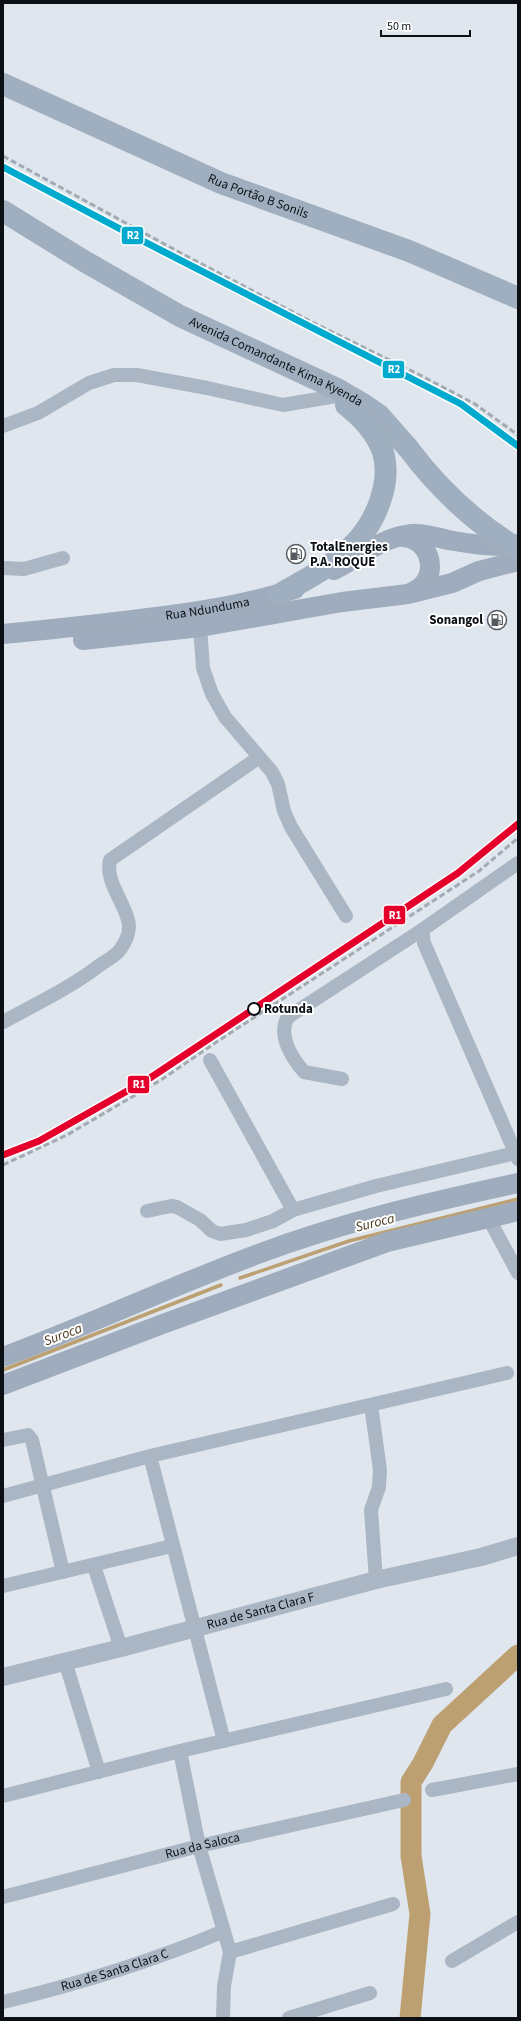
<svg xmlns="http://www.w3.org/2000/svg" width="521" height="2021" font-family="'Source Sans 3',sans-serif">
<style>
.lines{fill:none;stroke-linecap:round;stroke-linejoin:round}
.stream{stroke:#bca072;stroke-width:3.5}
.river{stroke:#bca072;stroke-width:21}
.minor{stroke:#aab6c4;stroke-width:14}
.tertiary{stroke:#aab6c4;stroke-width:18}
.secondary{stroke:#9eacbd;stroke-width:20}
.primary{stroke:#a0afbf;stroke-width:22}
.rail{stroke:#a3aab2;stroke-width:3;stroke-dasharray:6 3;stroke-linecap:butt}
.primary-bridge{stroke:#a0afbf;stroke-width:22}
.rail-1-casing{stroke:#fff;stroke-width:10}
.rail-2-casing{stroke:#fff;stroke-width:10}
.rail-1{stroke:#e4002b;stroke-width:7}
.rail-2{stroke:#00a9ce;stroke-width:7}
.stop-dot{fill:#fff;stroke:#0c1015;stroke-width:2}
.labels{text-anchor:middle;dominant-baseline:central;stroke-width:4;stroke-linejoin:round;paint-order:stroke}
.street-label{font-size:13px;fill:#0c1015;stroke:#fff}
.poi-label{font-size:13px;font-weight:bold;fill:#0c1015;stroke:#fff;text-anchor:start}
.stop-label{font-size:13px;font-weight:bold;fill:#0c1015;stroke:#fff;text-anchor:start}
.water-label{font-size:14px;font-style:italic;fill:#4a3719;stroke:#fff}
.line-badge{stroke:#fff;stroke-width:1.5}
.badge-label{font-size:11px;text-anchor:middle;font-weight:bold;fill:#fff}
</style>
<rect width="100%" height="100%" fill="#dfe6ee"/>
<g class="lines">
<g class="stream">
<polyline points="240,1278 349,1241 518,1199"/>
<polyline points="3,1370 221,1285"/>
</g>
<polyline class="river" points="410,2018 420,1914 411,1856 411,1782 423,1763 442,1725 518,1655"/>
<g class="minor">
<polyline points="3,426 38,413 89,383 114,375 137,375 207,388 283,405 336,396"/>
<polyline points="3,568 24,569 63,558"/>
<polyline points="200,627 203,668 212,694 225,717 272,772 278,784 284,811 291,827 346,916"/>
<polyline points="518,863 422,930 424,943 518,1159"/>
<path d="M3,1022C36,1004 70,988 100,965C106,961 115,956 119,951C126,942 131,930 128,920C123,900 105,881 110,860L258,758"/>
<polyline points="210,1060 293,1210"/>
<path d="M342,1079L304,1072C292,1058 277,1035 288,1017L422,930"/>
<polyline points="147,1211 171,1206 177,1207 200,1220 212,1231 220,1234 246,1230 273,1221 293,1210 376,1186 515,1153"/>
<polyline points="489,1219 518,1273"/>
<polyline points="371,1405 380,1470 379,1487 371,1510 376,1580"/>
<polyline points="3,1440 28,1435 32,1440 63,1572"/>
<polyline points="150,1456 224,1741"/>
<polyline points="3,1496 150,1456 507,1373"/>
<polyline points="94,1566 121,1648"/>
<polyline points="3,1586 172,1546"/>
<polyline points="65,1661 99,1772"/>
<polyline points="180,1751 199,1846 230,1952 224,1986 223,2018"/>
<polyline points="432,1790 518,1774"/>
<polyline points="3,1796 180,1751 446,1689"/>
<path id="s1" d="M3,1897L199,1846L404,1800"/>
<polyline points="230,1952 393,1904"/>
<polyline points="452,1961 518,1922"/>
<path id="s2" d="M3,2002C78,1984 153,1961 224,1931"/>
<polyline points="289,2018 370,1993"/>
</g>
<path class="tertiary" id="s3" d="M3,1677L121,1648L376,1580L481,1557L518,1546"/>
<g class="secondary">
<path d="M402,537C433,538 441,581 412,592"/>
<path d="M334,570C360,557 382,537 412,534C425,533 436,537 448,540C471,544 495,548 518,544"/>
<path id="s4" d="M3,634C57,629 110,623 164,616C208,610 252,603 295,589"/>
<polyline points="83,640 200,627 342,602 408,594 452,583 479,571 518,561"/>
<path d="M3,1357C89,1325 172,1286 258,1254C343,1222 430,1202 518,1183"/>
<polyline points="3,1385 160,1325 387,1242 518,1211"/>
</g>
<g class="primary">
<path id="s5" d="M3,84L221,183L409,251L518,298"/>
<path id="s6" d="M3,211L84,261L180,316L337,389L363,404L379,415L408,448"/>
<path d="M280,594C307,579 335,565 356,542C376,521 392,482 383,452C376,432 362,418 346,405"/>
</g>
<g class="rail">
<polyline points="3,156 179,252 312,322 418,374 475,404 518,435"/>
<polyline points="3,1165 67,1135 161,1080 218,1041 479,871 518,838"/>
</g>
<path class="primary-bridge" d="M408,448C438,488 475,523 518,549"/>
<defs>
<polyline id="rail-1" points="3,1155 39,1141 150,1078 458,873 518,824"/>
<polyline id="rail-2" points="3,167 141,240 461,404 518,446"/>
</defs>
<use href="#rail-1" class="rail-1-casing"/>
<use href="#rail-2" class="rail-2-casing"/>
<use href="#rail-1" class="rail-1"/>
<use href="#rail-2" class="rail-2"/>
</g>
<defs>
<symbol id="fuel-ring" viewBox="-11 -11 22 22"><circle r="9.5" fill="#fff" stroke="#565b61" stroke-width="1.5"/><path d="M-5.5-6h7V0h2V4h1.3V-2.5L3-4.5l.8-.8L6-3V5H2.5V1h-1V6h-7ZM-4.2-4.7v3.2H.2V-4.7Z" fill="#565b61"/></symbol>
</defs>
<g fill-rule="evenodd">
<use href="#fuel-ring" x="285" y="543" width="22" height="22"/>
<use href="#fuel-ring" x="486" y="609" width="22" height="22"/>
</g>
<circle class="stop-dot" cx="254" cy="1009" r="6"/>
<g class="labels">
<g class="street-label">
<text stroke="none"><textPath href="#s5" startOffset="279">Rua Portão B Sonils</textPath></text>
<text stroke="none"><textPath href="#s6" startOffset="312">Avenida Comandante Kima Kyenda</textPath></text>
<text stroke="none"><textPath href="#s4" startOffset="206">Rua Ndunduma</textPath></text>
<text stroke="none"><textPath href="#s3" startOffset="266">Rua de Santa Clara F</textPath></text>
<text stroke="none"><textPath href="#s1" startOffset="206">Rua da Saloca</textPath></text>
<text stroke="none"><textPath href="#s2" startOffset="116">Rua de Santa Clara C</textPath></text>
</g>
<g class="poi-label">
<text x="310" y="547">TotalEnergies<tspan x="310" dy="15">P.A. ROQUE</tspan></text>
<text x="483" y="620" text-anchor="end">Sonangol</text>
</g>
<g class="stop-label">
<text x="264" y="1009">Rotunda</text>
</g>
<g class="water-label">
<text transform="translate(375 1223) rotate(-14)">Suroca</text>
<text transform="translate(63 1335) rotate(-21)">Suroca</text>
</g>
</g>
<g class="line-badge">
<rect x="121" y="226" width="23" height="19" rx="4" fill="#00a9ce"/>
<rect x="382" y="360" width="23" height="19" rx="4" fill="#00a9ce"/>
<rect x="383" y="905" width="23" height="20" rx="4" fill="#e4002b"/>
<rect x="127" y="1075" width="23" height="19" rx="4" fill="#e4002b"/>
</g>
<g class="badge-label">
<text x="133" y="239">R2</text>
<text x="394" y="373">R2</text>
<text x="395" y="919">R1</text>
<text x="139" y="1088">R1</text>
</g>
<rect width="521" height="2021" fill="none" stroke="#0c1015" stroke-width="8"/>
<path d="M381 30v6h89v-6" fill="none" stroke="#0c1015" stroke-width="2"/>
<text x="387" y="30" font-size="12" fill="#0c1015" stroke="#ffffff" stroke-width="3" paint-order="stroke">50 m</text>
</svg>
